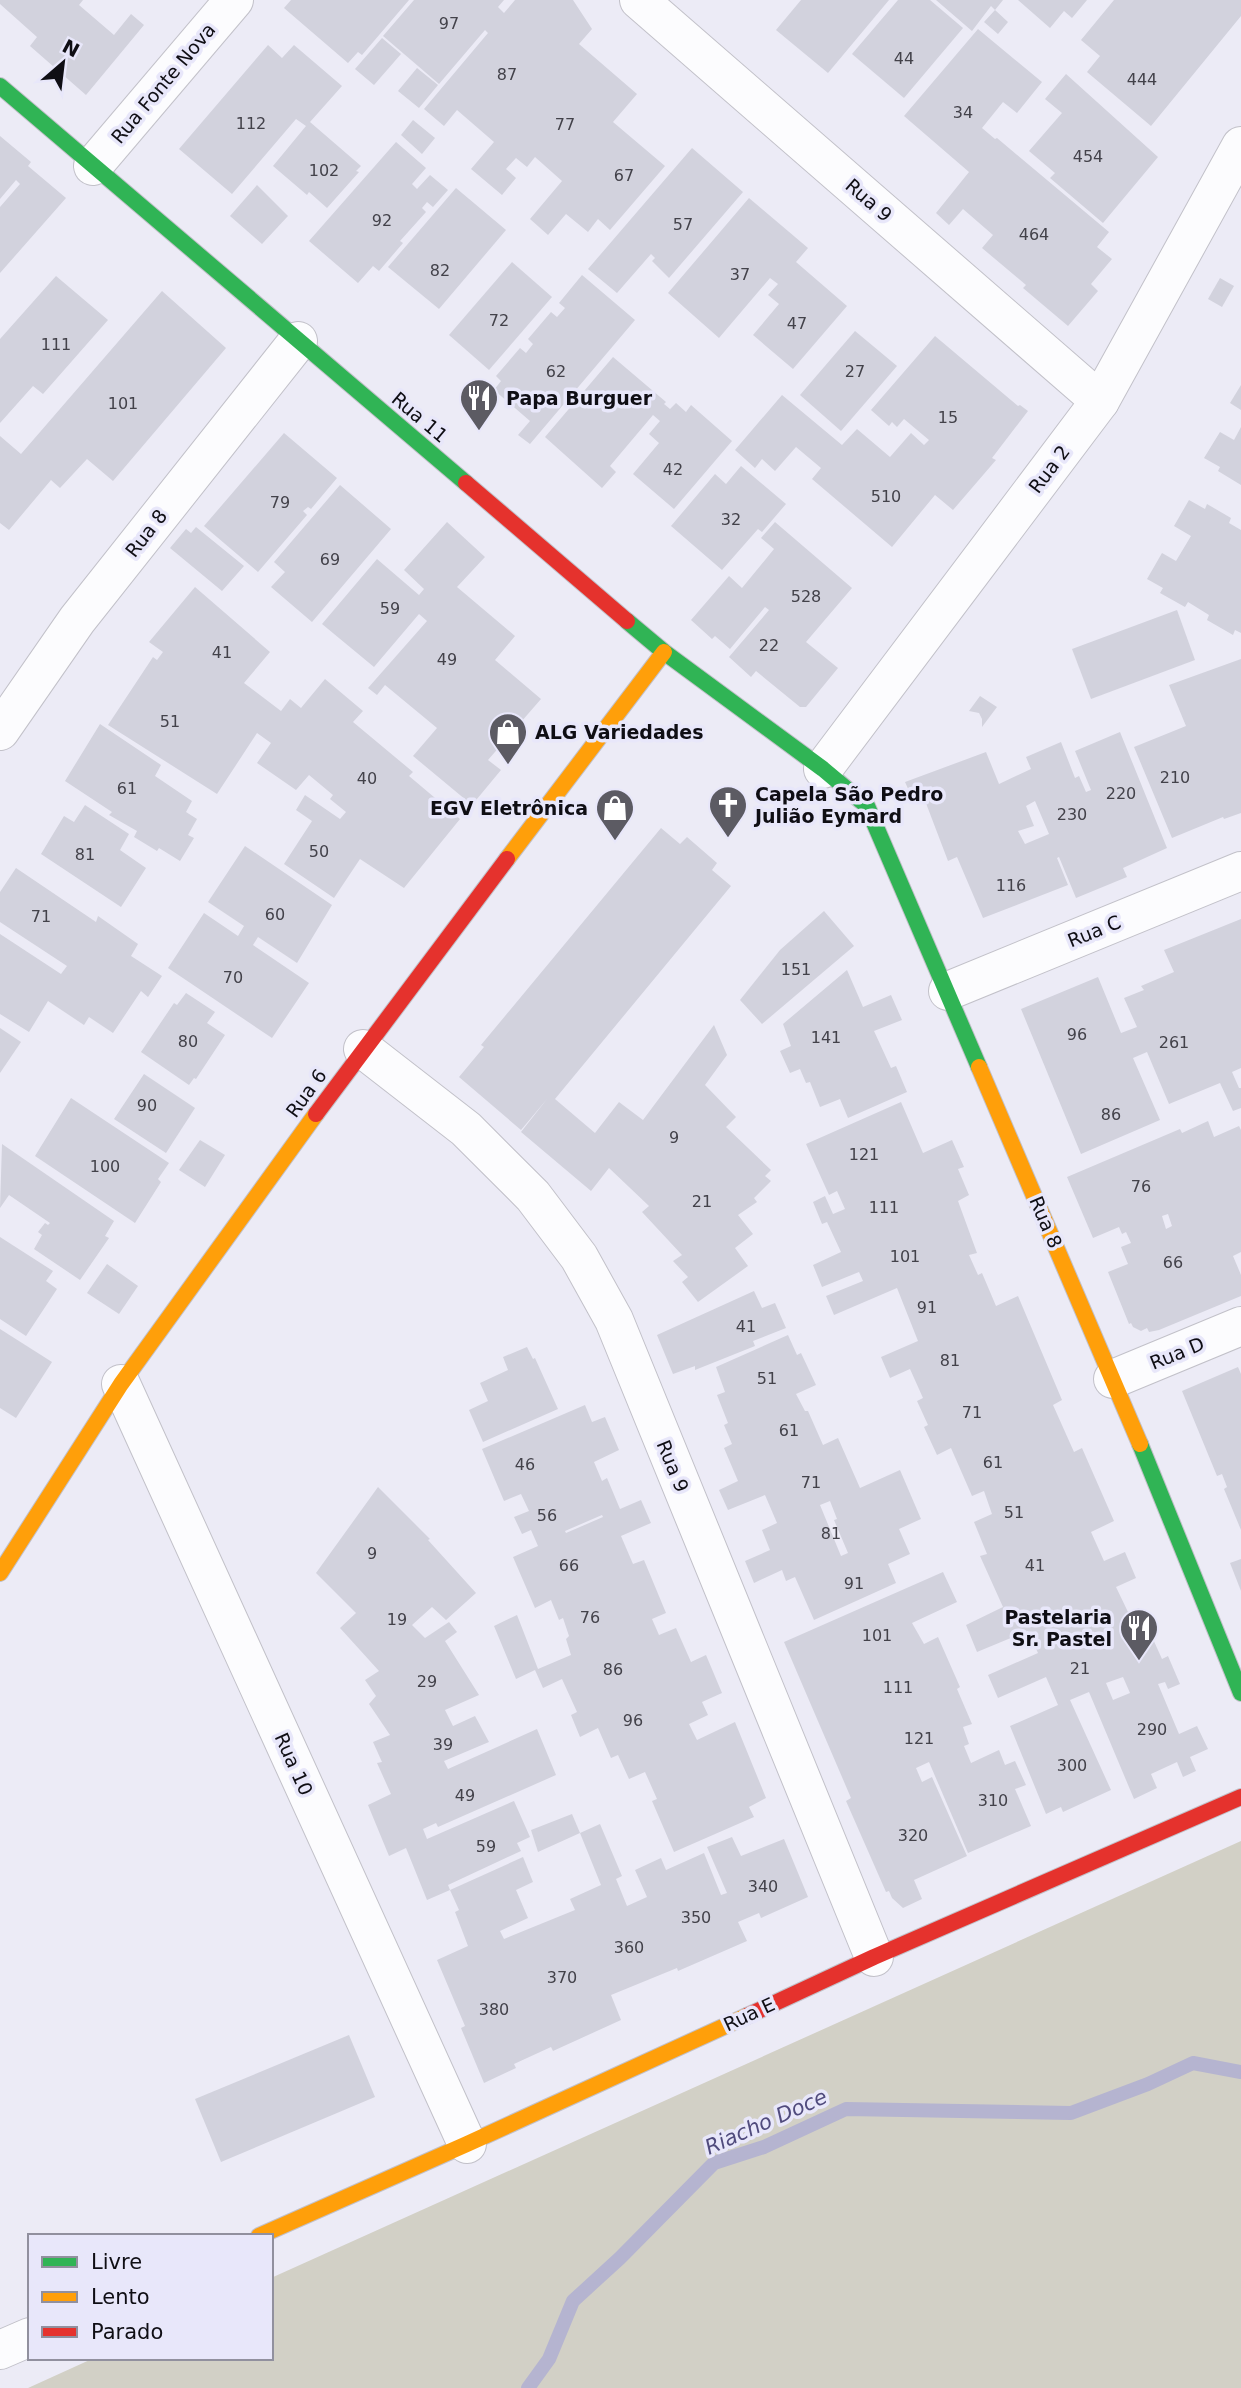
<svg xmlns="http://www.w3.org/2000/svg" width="1241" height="2388" font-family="'DejaVu Sans',sans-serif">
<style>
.green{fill:#d2d0c6}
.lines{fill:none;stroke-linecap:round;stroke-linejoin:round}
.stream{stroke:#b5b4d0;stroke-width:14}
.building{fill:#d2d2dd;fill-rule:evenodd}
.street-casing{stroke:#c2c1c9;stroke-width:40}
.fast-casing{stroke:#c2c1c9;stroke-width:18}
.slow-casing{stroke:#c2c1c9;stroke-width:18}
.jam-casing{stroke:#c2c1c9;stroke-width:18}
.street{stroke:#fcfcfe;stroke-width:38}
.fast{stroke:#30b455;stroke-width:16}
.slow{stroke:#ff9f0a;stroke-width:16}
.jam{stroke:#e5322d;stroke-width:16}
.labels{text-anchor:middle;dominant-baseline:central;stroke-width:7;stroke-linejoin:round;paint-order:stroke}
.number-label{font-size:16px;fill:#43424a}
.street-label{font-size:19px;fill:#0f0e14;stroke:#e8e7fa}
.poi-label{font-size:19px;font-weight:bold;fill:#0f0e14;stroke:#e8e7fa;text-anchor:start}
.water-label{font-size:21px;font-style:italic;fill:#504b7d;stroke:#e8e7fa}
</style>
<rect width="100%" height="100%" fill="#ecebf6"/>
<polygon class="green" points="1241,1841 1241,2388 28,2388 94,2358 271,2358 271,2278"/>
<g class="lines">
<polyline class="stream" points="528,2388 549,2359 573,2301 620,2258 714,2163 764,2147 846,2109 1071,2113 1148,2084 1193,2063 1241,2072"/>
</g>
<g class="building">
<polygon points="0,0 83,0 79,5 114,35 131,14 144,25 86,95 30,46 37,37 0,4"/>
<polygon points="291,0 409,0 362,55 358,52 348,63 284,8"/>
<polygon points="414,0 504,0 498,7 504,13 515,0 573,0 592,29 579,44 637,94 613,122 665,166 610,230 598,219 588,232 566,214 548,235 530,219 562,181 535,157 527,167 516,158 506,169 516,178 502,195 471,169 494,142 457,110 444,126 424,109 488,33 485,30 439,84 383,36"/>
<polygon points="801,0 889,0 828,73 776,30"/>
<polygon points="898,0 930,0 963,28 904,98 852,54"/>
<polygon points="936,0 1003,0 995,10 1008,22 998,34 984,22 995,10 991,6 972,31"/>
<polygon points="1018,0 1087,0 1072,18 1064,11 1050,28"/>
<polygon points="1114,0 1241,0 1241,16 1151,126 1087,72 1100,56 1081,40"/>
<polygon points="978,29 1042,82 1017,113 1003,102 982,128 995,139 997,138 1109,232 1097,247 1112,259 1091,284 1098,291 1068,326 1023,288 1026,285 982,248 993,235 963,209 949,225 936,213 969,172 904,116"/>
<polygon points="382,38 401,54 374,85 355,69"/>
<polygon points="268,45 282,58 294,45 342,86 310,122 361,166 356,171 359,172 327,208 309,192 307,195 273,166 306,126 296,119 232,194 179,149"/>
<polygon points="417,68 438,85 419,108 398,91"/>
<polygon points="1066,74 1158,157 1103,223 1050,178 1055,173 1029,151 1062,113 1045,99"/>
<polygon points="413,120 435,138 422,154 401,135"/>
<polygon points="0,136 31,162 28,166 66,198 0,273 0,207 20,184 16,180 0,199"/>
<polygon points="396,142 426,168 412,184 417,189 430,175 448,190 433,207 427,202 422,208 426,212 400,241 403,243 379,271 373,266 358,283 309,241"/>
<polygon points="692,148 743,192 669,278 652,261 655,258 651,254 617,293 588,269"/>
<polygon points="257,185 288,216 262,244 230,216"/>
<polygon points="456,188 506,230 439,309 388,267"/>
<polygon points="749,198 808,248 796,262 847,306 793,369 753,335 779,304 768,295 778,284 770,278 719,338 668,293"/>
<polygon points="512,262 552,297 489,370 449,335"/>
<polygon points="582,275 635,320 530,444 518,435 530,421 494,390 501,381 496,376 520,348 526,353 533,344 528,339 551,312 557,317 565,308 559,303"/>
<polygon points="56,276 108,320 43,394 33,386 0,423 0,339"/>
<polygon points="1220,278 1234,286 1222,307 1208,299"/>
<polygon points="162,291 226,348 113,481 87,459 60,488 51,480 9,530 0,523 0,436 21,454"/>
<polygon points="855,331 897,366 841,431 800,395"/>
<polygon points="935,336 1018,406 1020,405 1028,411 992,458 996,460 953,510 935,495 892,547 812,479 821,468 796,447 775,471 762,459 755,468 735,450 782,395 842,445 857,429 890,457 911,433 924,445 929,440 904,419 897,427 892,422 889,426 871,410"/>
<polygon points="613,357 666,402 664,404 670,409 676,403 686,412 691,405 732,441 674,509 633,474 659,443 649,434 660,421 653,415 610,466 616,472 602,488 545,437"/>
<polygon points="1241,385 1241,410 1230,403"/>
<polygon points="1241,427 1241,485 1218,471 1220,467 1204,458 1220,432 1234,440"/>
<polygon points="284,433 337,478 311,509 308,507 303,511 307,515 258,572 204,526"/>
<polygon points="741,466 786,504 762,532 758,529 722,570 671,526 715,474 726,484"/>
<polygon points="340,485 391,529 312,622 271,587 285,572 274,562"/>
<polygon points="1189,500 1205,509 1207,504 1231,518 1229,523 1241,530 1241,633 1235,630 1233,635 1207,620 1209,615 1188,602 1185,607 1160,593 1163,588 1147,579 1162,553 1176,561 1191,536 1174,526"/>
<polygon points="447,522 485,557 457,587 515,636 495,660 541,699 488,760 501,770 472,805 413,756 437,728 385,685 377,695 368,688 427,621 419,614 374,667 322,624 377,559 419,595 424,589 404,570"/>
<polygon points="775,522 852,588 806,642 838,668 806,707 800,707 756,671 751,677 729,657 769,610 765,607 730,649 715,636 712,639 691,620 729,576 742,588 774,549 761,538"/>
<polygon points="196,527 244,566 222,591 170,548 186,529 191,533"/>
<polygon points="195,587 270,652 244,683 281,711 290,699 301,708 325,679 363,711 353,722 413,772 409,776 460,819 404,888 360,859 334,898 284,864 312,821 296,810 305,795 340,819 346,812 330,799 333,795 309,775 296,790 257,763 271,743 257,733 217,794 108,725 153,657 157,660 163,652 149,642"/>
<polygon points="1177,610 1195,660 1091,699 1072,649"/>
<polygon points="1241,659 1241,813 1224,819 1223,817 1172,838 1134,747 1186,726 1169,685"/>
<polygon points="980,696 997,707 982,727 982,719 979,713 969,711"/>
<polygon points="100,724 161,765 155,776 192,801 186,812 197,819 188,835 194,838 180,861 159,848 157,851 134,837 137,831 109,815 112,812 65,781"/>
<path d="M1120,732L1167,848L1123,868L1127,877L1076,898L1059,857L1057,858L1068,885L983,918L957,857L948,861L924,798L914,802L905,782L986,752L999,784L1031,769L1026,757L1061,742L1075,778L1079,776L1086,792L1091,790L1075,751ZM1035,801L1049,834L1025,844L1018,831L1034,826L1026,806Z"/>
<polygon points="85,805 129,834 120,850 146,868 121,907 41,854 64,816 74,822"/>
<polygon points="661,828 680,844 687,837 717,863 712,870 731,886 555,1099 595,1133 619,1102 643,1120 714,1025 727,1055 705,1085 736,1117 726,1127 771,1170 765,1176 771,1181 754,1198 757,1202 738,1215 753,1234 735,1248 748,1266 698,1302 682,1282 688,1277 673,1261 682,1255 642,1212 649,1206 609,1168 591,1191 521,1132 547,1099 521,1130 459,1077 484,1047 481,1045"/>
<polygon points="245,846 332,905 297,963 258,937 253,945 309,983 272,1038 168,968 204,913 238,936 244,926 208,902"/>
<polygon points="16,868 96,922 98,916 138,944 131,956 162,976 148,997 141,991 113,1033 89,1017 84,1025 48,1001 29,1032 0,1014 0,934 61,974 67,966 0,922 0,892"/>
<polygon points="824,911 854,946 762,1024 740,1000 780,950"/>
<polygon points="1241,919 1241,1068 1232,1072 1239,1088 1241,1088 1241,1108 1233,1111 1220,1083 1169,1104 1147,1052 1133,1058 1160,1120 1081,1154 1021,1009 1098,977 1121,1033 1137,1027 1124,998 1144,990 1141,986 1174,972 1164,950"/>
<polygon points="847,970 863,1007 891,995 902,1020 874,1031 891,1068 896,1066 907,1092 848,1118 840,1099 820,1107 810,1082 806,1083 800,1069 790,1073 780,1051 791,1046 783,1024"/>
<polygon points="186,993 215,1012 207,1023 225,1035 196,1079 194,1078 189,1085 141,1052 174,1003 177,1005"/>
<polygon points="0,1028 21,1042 0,1073"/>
<polygon points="144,1074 195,1108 166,1153 114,1119"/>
<polygon points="71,1098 169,1163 158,1179 161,1182 135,1223 35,1156"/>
<path d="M901,1102L923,1153L952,1140L964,1167L958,1169L969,1195L958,1201L977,1253L969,1255L978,1275L982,1273L996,1306L1018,1296L1062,1400L1053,1405L1074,1452L1082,1448L1114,1521L1091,1532L1104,1561L1125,1552L1136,1578L1116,1587L1128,1612L1139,1608L1162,1659L1168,1656L1180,1684L1168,1689L1165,1682L1158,1684L1179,1734L1197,1726L1208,1749L1190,1757L1196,1771L1183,1777L1177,1762L1151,1774L1157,1788L1134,1799L1089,1692L1070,1700L1111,1790L1063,1812L1061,1807L1046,1814L1010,1726L1058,1705L1046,1677L998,1698L988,1675L1038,1653L1028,1631L977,1652L966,1625L1003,1607L980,1556L987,1554L974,1522L992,1514L984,1491L972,1496L951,1448L937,1455L924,1427L928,1425L917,1401L923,1398L910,1369L890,1378L881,1357L918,1341L897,1288L834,1315L826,1296L863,1281L859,1272L822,1287L813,1265L841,1252L827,1222L822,1224L813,1202L825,1196L833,1214L845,1209L837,1191L829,1195L806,1144ZM1123,1677L1130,1693L1113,1700L1106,1683Z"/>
<path d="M1208,1121L1214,1137L1239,1126L1241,1130V1252L1233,1256L1241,1275V1296L1159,1330L1149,1332L1147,1328L1141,1331L1133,1327L1131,1323L1129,1324L1108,1272L1128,1264L1121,1247L1131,1243L1126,1232L1122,1234L1119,1227L1093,1238L1067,1177L1180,1129L1182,1133ZM1168,1214L1172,1226L1166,1229L1162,1216Z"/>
<polygon points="200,1140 225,1155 205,1187 179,1170"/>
<polygon points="2,1144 114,1221 105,1236 109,1238 80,1280 34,1249 42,1235 38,1232 45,1223 48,1225 50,1223 9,1195 0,1208"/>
<polygon points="0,1237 53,1271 46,1281 57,1289 26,1336 0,1319"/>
<polygon points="107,1264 138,1286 119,1314 87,1293"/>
<polygon points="754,1291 762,1308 775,1303 786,1328 753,1341 755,1346 695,1370 695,1366 673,1374 657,1335"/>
<polygon points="0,1329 52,1362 16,1418 0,1408"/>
<path d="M788,1335L797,1355L801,1353L816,1385L796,1394L805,1411H808L823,1445L838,1438L860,1488L900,1470L921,1519L899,1529L910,1554L888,1564L896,1583L814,1620L795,1577L786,1581L782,1570L754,1583L745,1561L770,1550L762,1530L777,1523L765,1495L728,1510L719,1490L738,1481L724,1448L732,1444L724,1425L728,1423L717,1395L725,1392L716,1367ZM830,1501L837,1519L834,1520L848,1553L841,1556L820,1505Z"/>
<polygon points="527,1347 533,1359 535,1358 558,1409 483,1442 469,1410 488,1401 480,1383 508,1370 503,1357"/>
<polygon points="1238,1367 1241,1374 1241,1530 1224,1489 1227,1487 1222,1474 1217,1476 1182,1391"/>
<path d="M585,1405L592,1422L605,1417L619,1450L594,1462L602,1481L607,1478L620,1509L641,1500L651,1523L621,1536L633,1564L644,1560L666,1613L652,1619L659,1635L676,1628L691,1662L706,1655L722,1693L702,1702L708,1715L689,1724L697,1740L735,1722L766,1798L749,1807L754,1817L674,1852L652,1801L657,1799L645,1772L629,1779L618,1755L611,1758L598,1728L580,1737L571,1715L577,1712L562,1679L543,1688L535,1670L516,1679L494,1626L517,1615L538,1669L571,1655L566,1639L569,1636L563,1618L559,1620L551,1600L535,1608L513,1557L538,1546L531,1530L522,1534L514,1517L529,1511L521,1494L504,1501L482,1449ZM602,1515L603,1517L566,1533L565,1531Z"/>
<polygon points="378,1487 430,1539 428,1540 476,1593 446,1620 432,1607 412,1625 425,1638 449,1622 457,1632 445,1641 479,1695 445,1710 453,1726 475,1716 489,1742 444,1761 448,1769 537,1729 556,1775 438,1827 436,1823 423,1829 427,1839 514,1801 530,1837 517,1843 521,1851 448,1885 450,1890 427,1900 406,1848 389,1856 368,1805 391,1794 377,1763 382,1762 373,1742 390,1735 369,1704 376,1696 365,1680 379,1671 340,1628 356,1613 316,1573"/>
<polygon points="1241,1559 1241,1591 1230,1563"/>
<polygon points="943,1572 957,1602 912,1623 924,1644 938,1637 960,1687 957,1689 972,1724 963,1727 969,1744 964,1746 971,1763 999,1750 1005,1765 1015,1761 1026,1785 1015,1789 1031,1826 968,1853 929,1762 916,1768 922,1782 932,1777 967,1856 914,1880 922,1899 903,1908 892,1898 889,1891 886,1892 846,1801 851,1798 784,1642"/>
<polygon points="572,1814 580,1833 538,1852 531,1830"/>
<polygon points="600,1824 622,1876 616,1879 627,1906 647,1897 635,1870 661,1858 666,1870 704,1853 721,1895 727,1893 707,1847 732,1837 741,1856 784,1839 808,1897 761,1918 759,1913 738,1922 747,1941 678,1971 677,1968 611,1995 621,2020 553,2051 551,2047 514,2064 516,2068 484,2083 461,2028 465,2026 437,1960 468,1946 455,1912 459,1910 450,1890 523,1857 533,1882 516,1890 528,1918 500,1931 504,1939 575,1910 570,1899 601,1885 580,1833"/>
<polygon points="349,2035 375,2097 221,2162 195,2099"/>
</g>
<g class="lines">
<defs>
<g id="street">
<polyline points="639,0 1100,401"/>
<polyline points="93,166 234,0"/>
<polyline points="0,731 77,620 298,341"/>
<polyline points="823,769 1100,401 1241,146"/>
<polyline points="948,991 1241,871"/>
<polyline points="363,1049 466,1129 533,1196 579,1257 614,1320 874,1957"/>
<polyline points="1113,1379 1241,1326"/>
<polyline points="121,1384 467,2144"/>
<polyline points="0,2350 30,2337"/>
</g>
<g id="fast">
<polyline points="0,86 466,483"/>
<polyline points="627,621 664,652 823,769 867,806 979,1067"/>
<polyline points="1140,1444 1241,1693"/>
</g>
<g id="slow">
<polyline points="507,859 664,652"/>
<polyline points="979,1067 1140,1444"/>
<polyline points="0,1573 121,1384 316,1114"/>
<polyline points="259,2236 467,2144 747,2016"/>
</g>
<g id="jam">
<polyline points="466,483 627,621"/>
<polyline points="316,1114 507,859"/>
<polyline points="747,2016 874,1957 1241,1797"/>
</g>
</defs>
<use href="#street" class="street-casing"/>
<use href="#fast" class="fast-casing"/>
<use href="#slow" class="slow-casing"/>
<use href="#jam" class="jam-casing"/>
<use href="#street" class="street"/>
<use href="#fast" class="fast"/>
<use href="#slow" class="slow"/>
<use href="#jam" class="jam"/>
</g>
<defs>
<symbol id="restaurant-pin" viewBox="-11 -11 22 30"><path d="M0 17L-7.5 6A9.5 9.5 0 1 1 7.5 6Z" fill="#5c5b63" stroke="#e8e7fa"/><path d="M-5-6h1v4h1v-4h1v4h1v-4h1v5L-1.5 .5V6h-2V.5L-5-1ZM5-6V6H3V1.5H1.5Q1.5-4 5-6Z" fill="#fff"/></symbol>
<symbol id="shop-pin" viewBox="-11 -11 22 30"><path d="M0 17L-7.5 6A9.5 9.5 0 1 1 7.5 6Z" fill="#5c5b63" stroke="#e8e7fa"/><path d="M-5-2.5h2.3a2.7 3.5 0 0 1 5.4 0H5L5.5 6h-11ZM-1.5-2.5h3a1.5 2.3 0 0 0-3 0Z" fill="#fff"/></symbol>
<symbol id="church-pin" viewBox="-11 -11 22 30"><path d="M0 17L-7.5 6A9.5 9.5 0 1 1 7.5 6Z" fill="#5c5b63" stroke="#e8e7fa"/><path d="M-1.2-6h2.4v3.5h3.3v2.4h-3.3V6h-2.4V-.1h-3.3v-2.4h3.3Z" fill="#fff"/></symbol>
</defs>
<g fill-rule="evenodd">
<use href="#restaurant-pin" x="457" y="376" width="44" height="60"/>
<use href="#shop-pin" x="486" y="710" width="44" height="60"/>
<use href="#church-pin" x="706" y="783" width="44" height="60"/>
<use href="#shop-pin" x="593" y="786" width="44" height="60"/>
<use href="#restaurant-pin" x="1117" y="1606" width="44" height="60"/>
</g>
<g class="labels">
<g class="number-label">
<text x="449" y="23">97</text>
<text x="904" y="58">44</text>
<text x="507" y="74">87</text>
<text x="1142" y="79">444</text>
<text x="963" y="112">34</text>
<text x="251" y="123">112</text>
<text x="565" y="124">77</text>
<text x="1088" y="156">454</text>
<text x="324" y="170">102</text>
<text x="624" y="175">67</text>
<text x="382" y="220">92</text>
<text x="683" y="224">57</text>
<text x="1034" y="234">464</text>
<text x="440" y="270">82</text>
<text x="740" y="274">37</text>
<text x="499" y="320">72</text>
<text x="797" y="323">47</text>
<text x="56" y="344">111</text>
<text x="556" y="371">62</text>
<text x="855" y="371">27</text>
<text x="123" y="403">101</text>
<text x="948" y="417">15</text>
<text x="673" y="469">42</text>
<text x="886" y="496">510</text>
<text x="280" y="502">79</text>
<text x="731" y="519">32</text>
<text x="330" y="559">69</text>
<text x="806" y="596">528</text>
<text x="390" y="608">59</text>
<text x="769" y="645">22</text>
<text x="222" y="652">41</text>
<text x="447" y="659">49</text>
<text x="170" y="721">51</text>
<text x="1175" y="777">210</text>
<text x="367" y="778">40</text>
<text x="127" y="788">61</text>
<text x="1121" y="793">220</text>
<text x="1072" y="814">230</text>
<text x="319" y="851">50</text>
<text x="85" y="854">81</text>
<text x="1011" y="885">116</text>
<text x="275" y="914">60</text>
<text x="41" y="916">71</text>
<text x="796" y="969">151</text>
<text x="233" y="977">70</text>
<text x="1077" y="1034">96</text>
<text x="826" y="1037">141</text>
<text x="188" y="1041">80</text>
<text x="1174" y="1042">261</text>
<text x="147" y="1105">90</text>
<text x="1111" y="1114">86</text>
<text x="674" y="1137">9</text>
<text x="864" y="1154">121</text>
<text x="105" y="1166">100</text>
<text x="1141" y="1186">76</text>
<text x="702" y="1201">21</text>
<text x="884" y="1207">111</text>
<text x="905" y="1256">101</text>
<text x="1173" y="1262">66</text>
<text x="927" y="1307">91</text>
<text x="746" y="1326">41</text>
<text x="950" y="1360">81</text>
<text x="767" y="1378">51</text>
<text x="972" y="1412">71</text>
<text x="789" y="1430">61</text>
<text x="993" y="1462">61</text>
<text x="525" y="1464">46</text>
<text x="811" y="1482">71</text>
<text x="1014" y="1512">51</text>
<text x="547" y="1515">56</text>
<text x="831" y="1533">81</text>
<text x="372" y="1553">9</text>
<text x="569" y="1565">66</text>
<text x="1035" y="1565">41</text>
<text x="854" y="1583">91</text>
<text x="590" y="1617">76</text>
<text x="397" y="1619">19</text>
<text x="877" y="1635">101</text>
<text x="1080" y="1668">21</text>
<text x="613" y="1669">86</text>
<text x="427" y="1681">29</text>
<text x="898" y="1687">111</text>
<text x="633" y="1720">96</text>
<text x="1152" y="1729">290</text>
<text x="919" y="1738">121</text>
<text x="443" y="1744">39</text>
<text x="1072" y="1765">300</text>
<text x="465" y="1795">49</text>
<text x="993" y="1800">310</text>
<text x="913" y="1835">320</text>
<text x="486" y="1846">59</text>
<text x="763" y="1886">340</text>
<text x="696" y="1917">350</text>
<text x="629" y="1947">360</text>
<text x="562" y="1977">370</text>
<text x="494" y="2009">380</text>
</g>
<g class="street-label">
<text transform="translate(163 83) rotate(-50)">Rua Fonte Nova</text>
<text transform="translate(869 200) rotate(41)">Rua 9</text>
<text transform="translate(420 417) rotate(40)">Rua 11</text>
<text transform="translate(1049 469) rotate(-53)">Rua 2</text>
<text transform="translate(146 533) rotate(-52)">Rua 8</text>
<text transform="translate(1094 931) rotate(-22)">Rua C</text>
<text transform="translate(306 1093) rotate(-54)">Rua 6</text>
<text transform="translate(1046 1222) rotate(67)">Rua 8</text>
<text transform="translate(1177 1353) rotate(-22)">Rua D</text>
<text transform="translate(673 1466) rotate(68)">Rua 9</text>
<text transform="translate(294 1764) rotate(66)">Rua 10</text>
<text transform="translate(749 2014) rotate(-25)">Rua E</text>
</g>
<g class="poi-label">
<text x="506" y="398">Papa Burguer</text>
<text x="535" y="732">ALG Variedades</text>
<text x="755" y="794">Capela São Pedro<tspan x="755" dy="22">Julião Eymard</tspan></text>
<text x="588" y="808" text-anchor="end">EGV Eletrônica</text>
<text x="1112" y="1617" text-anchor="end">Pastelaria<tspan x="1112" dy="22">Sr. Pastel</tspan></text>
</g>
<g class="water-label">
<text transform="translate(766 2122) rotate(-24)">Riacho Doce</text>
</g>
</g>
<rect x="28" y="2234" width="245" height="126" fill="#e8e7fa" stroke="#91909e" stroke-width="2"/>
<rect x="42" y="2257" width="35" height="10" fill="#30b455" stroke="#91909e" stroke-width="2"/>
<text x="91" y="2269" font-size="21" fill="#0f0e14">Livre</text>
<rect x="42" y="2292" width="35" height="10" fill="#ff9f0a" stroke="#91909e" stroke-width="2"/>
<text x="91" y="2304" font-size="21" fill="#0f0e14">Lento</text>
<rect x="42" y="2327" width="35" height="10" fill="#e5322d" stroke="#91909e" stroke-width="2"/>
<text x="91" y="2339" font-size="21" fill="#0f0e14">Parado</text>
<g transform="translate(63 63) rotate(28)" stroke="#e8e7fa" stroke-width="5" paint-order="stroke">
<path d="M0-5L12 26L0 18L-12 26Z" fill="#0f0e14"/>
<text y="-10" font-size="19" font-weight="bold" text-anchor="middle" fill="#0f0e14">N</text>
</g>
</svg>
